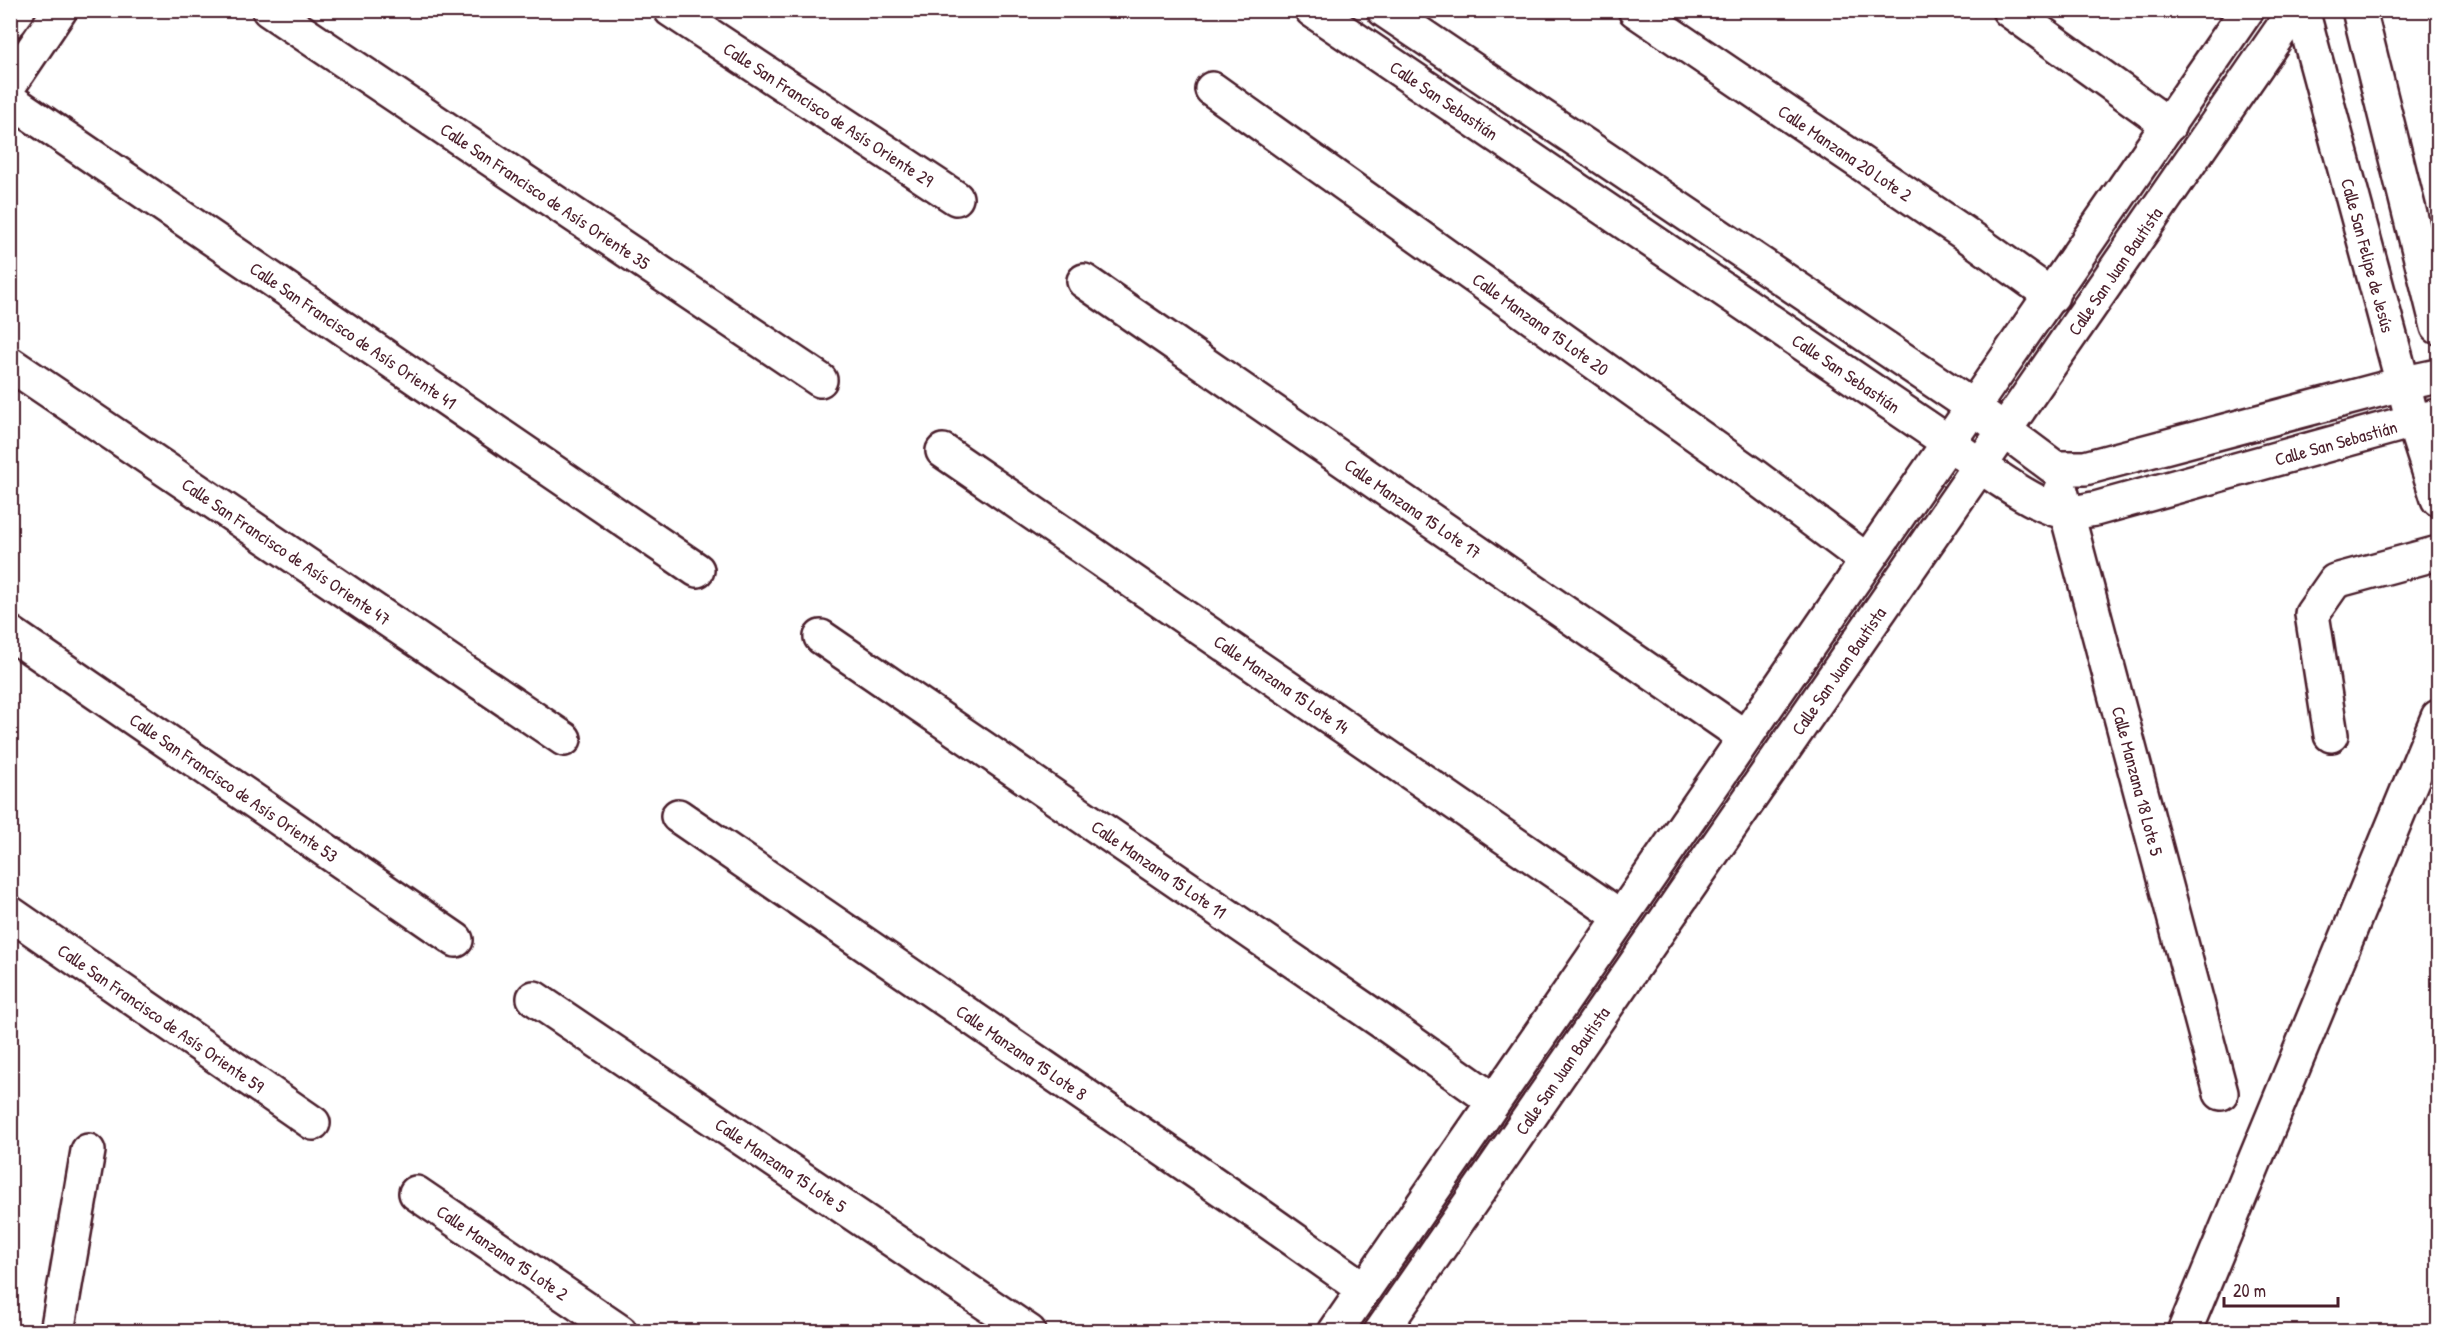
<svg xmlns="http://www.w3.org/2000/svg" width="2449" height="1342" font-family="'Patrick Hand',sans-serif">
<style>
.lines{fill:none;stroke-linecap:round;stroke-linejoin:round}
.minor-casing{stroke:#4a1f2b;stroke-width:38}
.major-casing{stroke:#4a1f2b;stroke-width:38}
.minor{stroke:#fff;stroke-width:33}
.major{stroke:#fff;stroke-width:33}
.labels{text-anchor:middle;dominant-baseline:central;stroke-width:6;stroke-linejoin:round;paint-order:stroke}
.street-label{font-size:18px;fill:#4a1f2b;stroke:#fff}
</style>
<rect width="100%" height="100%" fill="#fff"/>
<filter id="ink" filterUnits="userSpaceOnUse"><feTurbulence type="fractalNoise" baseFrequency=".0167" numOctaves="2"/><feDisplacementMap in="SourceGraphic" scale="12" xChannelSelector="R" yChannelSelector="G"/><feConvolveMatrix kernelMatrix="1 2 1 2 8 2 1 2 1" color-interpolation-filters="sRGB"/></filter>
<g filter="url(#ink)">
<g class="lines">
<defs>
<g id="minor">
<path id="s1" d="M269,10L820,380"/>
<path id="s2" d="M671,10L956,198"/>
<path id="s3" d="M1312,10L1948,442C1973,461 2036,509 2067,512C2076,513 2086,510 2095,509L2413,421L2438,416"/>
<polyline points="1384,10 1973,407 2055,468 2085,468 2405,383 2438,376"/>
<path id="s4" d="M1635,10L1967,235L2052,296"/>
<polyline points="2009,10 2169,125"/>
<path id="s5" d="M2302,10L2413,421L2438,499"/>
<polyline points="10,84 60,10"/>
<path id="s6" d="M1212,89L1754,476L1866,560"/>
<path id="s7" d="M10,100L697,570"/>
<path id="s8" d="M1084,281L1745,737"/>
<path id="s9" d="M10,364L564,739"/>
<path id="s10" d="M943,451L1621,917"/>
<path id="s11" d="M2061,491L2221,1093"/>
<path id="s12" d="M10,633L456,940"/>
<path id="s13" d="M821,637L1384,1023L1494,1101"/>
<polyline points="2331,735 2312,614 2335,581 2438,553"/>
<path id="s14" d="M678,816L1255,1212L1364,1289"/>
<path id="s15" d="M10,913L313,1123"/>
<path id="s16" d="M534,998L1029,1332"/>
<path id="s17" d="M416,1193L620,1332"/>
<polyline points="57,1332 88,1151"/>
<polyline points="2184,1332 2438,717"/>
</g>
<g id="major">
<polyline points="2359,10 2438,327"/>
<polyline points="10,21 18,10"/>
<polyline points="1335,1332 2247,10"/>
<path id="s18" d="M1381,1332L2295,10"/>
</g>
</defs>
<use href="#minor" class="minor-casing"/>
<use href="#major" class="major-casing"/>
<use href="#minor" class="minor"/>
<use href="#major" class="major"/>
</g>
</g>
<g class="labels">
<g class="street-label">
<text stroke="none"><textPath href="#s3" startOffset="160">Calle San Sebastián</textPath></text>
<text stroke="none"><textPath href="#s2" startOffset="189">Calle San Francisco de Asís Oriente 29</textPath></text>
<text stroke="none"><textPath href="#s4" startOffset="254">Calle Manzana 20 Lote 2</textPath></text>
<text stroke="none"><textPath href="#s1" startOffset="333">Calle San Francisco de Asís Oriente 35</textPath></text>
<text stroke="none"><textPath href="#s5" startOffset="254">Calle San Felipe de Jesús</textPath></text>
<text stroke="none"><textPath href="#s18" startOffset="1290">Calle San Juan Bautista</textPath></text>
<text stroke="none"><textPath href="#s6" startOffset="404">Calle Manzana 15 Lote 20</textPath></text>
<text stroke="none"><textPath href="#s7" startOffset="416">Calle San Francisco de Asís Oriente 41</textPath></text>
<text stroke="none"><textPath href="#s3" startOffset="646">Calle San Sebastián</textPath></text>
<text stroke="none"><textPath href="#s3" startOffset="1186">Calle San Sebastián</textPath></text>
<text stroke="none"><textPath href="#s8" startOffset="400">Calle Manzana 15 Lote 17</textPath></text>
<text stroke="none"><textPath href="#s9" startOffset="334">Calle San Francisco de Asís Oriente 47</textPath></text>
<text stroke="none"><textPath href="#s18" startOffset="804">Calle San Juan Bautista</textPath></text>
<text stroke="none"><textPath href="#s10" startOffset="411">Calle Manzana 15 Lote 14</textPath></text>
<text stroke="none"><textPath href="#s11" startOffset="300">Calle Manzana 18 Lote 5</textPath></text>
<text stroke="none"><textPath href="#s12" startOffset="272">Calle San Francisco de Asís Oriente 53</textPath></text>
<text stroke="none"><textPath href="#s13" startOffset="410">Calle Manzana 15 Lote 11</textPath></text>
<text stroke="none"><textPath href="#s15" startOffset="184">Calle San Francisco de Asís Oriente 59</textPath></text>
<text stroke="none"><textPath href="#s14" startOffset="417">Calle Manzana 15 Lote 8</textPath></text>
<text stroke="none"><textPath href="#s18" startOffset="318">Calle San Juan Bautista</textPath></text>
<text stroke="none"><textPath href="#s16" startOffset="298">Calle Manzana 15 Lote 5</textPath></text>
<text stroke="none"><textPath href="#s17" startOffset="105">Calle Manzana 15 Lote 2</textPath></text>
</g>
</g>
<rect width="2449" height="1342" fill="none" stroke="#fff" stroke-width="36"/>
<rect x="18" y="18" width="2413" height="1306" fill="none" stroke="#4a1f2b" stroke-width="2" filter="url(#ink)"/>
<path d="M2224 1297v9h114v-9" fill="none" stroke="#4a1f2b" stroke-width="3"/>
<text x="2233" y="1297" font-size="18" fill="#4a1f2b" stroke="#ffffff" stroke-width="4.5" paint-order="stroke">20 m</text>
</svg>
